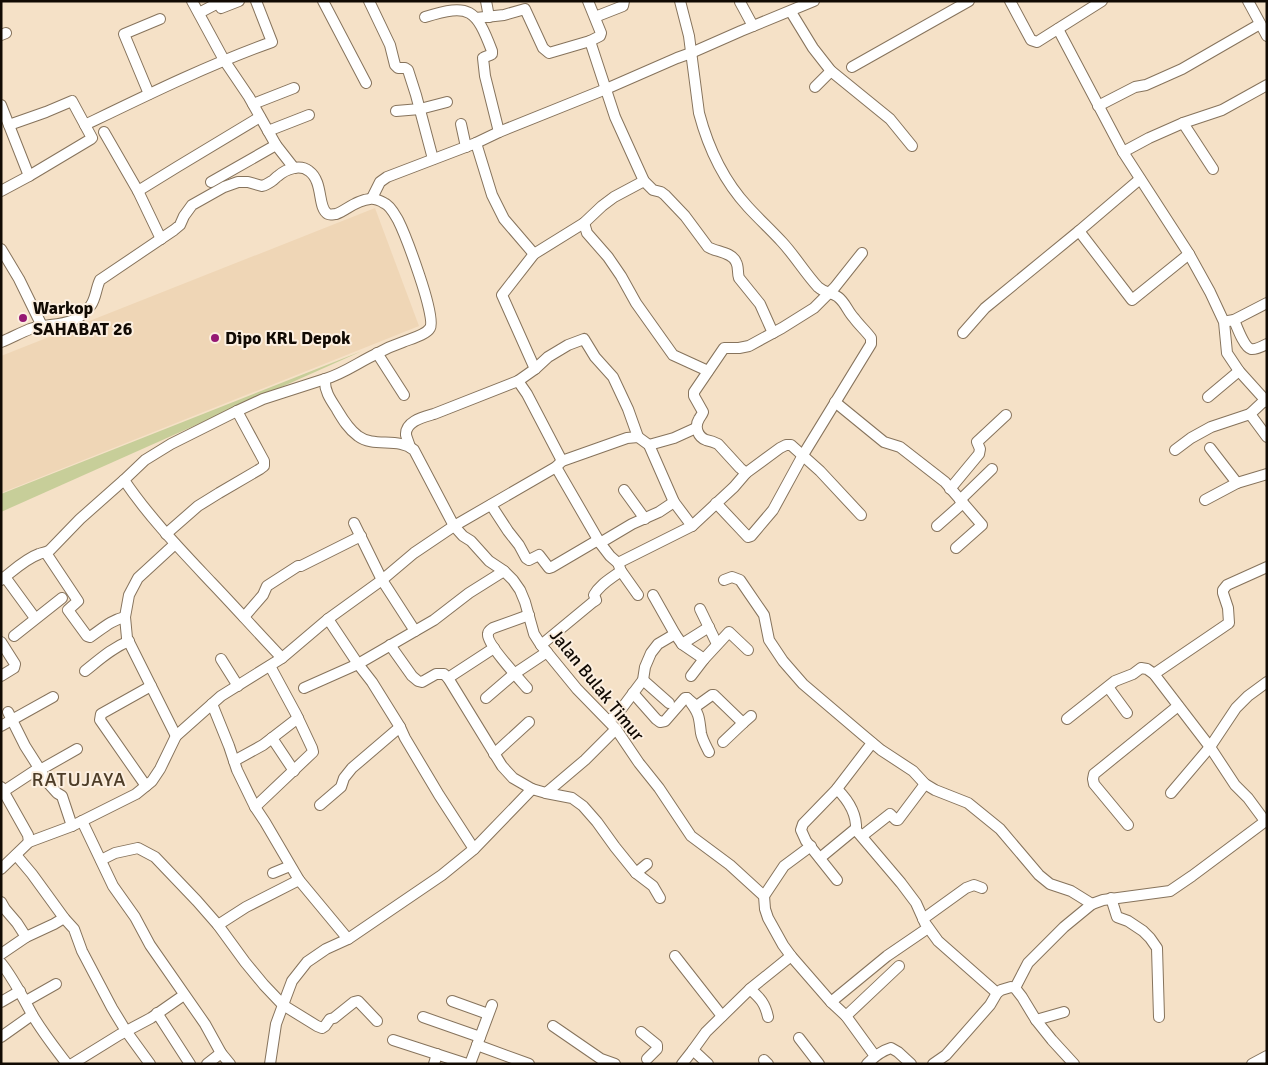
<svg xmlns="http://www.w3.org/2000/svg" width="1268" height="1065" font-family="Signika,sans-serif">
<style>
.built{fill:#efd6b6}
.green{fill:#c7ce99}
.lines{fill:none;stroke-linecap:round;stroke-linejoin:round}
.minor-casing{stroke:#86735c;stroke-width:12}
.minor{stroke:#fff;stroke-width:10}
.poi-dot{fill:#951973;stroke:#fcefe0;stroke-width:2}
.labels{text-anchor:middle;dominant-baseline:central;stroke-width:4;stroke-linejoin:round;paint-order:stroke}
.poi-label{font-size:18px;font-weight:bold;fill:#110a03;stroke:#fcefe0;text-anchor:start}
.street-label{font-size:18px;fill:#110a03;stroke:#fcefe0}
.quarter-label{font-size:20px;letter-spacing:1px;fill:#4d3d28;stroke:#fcefe0}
</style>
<rect width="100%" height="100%" fill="#f5e1c7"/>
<polygon class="built" points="375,208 419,326 1,493 1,356"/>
<polygon class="green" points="362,351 1,512 1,494"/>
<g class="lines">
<defs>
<g id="minor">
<polyline points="192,1 224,60 249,97 276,145 294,168"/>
<polyline points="323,1 366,83"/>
<polyline points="369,1 390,45 395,65 398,68 405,68 408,70 416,95 433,159"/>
<polyline points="486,1 489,17"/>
<path d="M588,1L601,33L600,36L590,41L615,117L644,181L653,190L661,192L665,195L685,216L708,247C716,252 732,252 736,262C739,267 737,272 739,278L760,304L773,333"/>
<path d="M680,1L689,36L699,113C708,147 723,180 748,207C759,219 771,230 782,242C795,256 805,273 818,287C826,294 832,292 838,297C845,302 848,312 854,318C859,325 866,331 871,338V344L803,455L773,510L751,536L748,537L716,503"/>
<polyline points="1010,1 1031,40 1037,42 1102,1"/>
<polyline points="1248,1 1267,36"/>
<polyline points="740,2 753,26"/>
<polyline points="791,12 813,48 831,71 890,119 912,146"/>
<polyline points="199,13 218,3 221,8 239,1"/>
<path d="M425,17C470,3 476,9 492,51V54C489,56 486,56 483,58L485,76L499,132"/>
<polyline points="595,17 623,6 624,1"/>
<polyline points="476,18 504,15 525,9 543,48 549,53 590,41"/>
<polyline points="1058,29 1123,152 1189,254 1210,292 1224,322 1227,353 1239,371 1267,402"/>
<polyline points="1,35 6,33"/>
<polyline points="852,67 969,1"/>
<polyline points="815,87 831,71"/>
<polyline points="149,94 124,34 160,19"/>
<polyline points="253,104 294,88"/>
<polyline points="1,105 29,176"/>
<polyline points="1098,106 1135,87 1146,85 1182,69 1260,24"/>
<polyline points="396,111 420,109 447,102"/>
<polyline points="1183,123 1213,169"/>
<polyline points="461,124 466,147"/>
<path d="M85,125C147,95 208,65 272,42L256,1"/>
<polyline points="268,131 309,115"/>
<polyline points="104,132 138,191 161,239"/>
<polyline points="476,143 492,195 504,219 534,254"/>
<polyline points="1123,152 1149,138 1183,123 1222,110 1267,85"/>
<polyline points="1140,179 1079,231 1132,300 1189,254"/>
<polyline points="211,182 276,145"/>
<polyline points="1,191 29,176 91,139 92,138 72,101 46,112 9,125"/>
<polyline points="138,191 177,167 260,117"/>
<polyline points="372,198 380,182 387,177 476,143 499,132 606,89 677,58 691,53 741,31 814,1"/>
<polyline points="584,223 587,233 608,257 621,276 636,303 673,355 708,371"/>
<polyline points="1,249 19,279 42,326"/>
<path d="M1234,320C1237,327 1244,347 1251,349C1255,350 1263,346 1267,344"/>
<polyline points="1228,321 1234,320 1267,303"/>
<polyline points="963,333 985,308 1079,231"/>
<path d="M1,342C11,338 20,333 30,329C53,322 76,328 91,305C96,298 96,288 100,280L174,230L180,225L184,216L192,205L224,187L238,182H248L262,186C266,185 269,183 272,181C274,180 276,177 278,176C286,169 300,164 309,171C324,182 317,208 328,214C330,215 334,214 336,214C347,210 356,200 370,199C374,198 381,201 384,203C390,205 395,215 398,220C405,234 437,317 430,328C426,335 410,339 403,342C394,345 385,349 376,354C359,362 343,374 325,379C324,390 330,399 336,408C342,418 348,429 358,436C374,448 398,437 414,450L454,526L463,536L471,541L489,561L504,571L513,580L520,590L525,602L534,634L541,645L577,689L616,729L639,763L659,788L691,836L730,865L764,896L765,909L768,918L783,945L791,956L831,1002L846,1016L875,1056"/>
<polyline points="377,353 404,395"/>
<polyline points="535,369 502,295 534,254 584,223 602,206 614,197 644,181"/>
<polyline points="518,381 527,394 562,461"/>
<polyline points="1208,397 1239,371"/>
<polyline points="835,402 884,442 900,447 945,482 982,525 956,548"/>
<polyline points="1250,414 1265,400"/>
<polyline points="649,445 674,438 696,428"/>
<path d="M410,447C409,443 407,439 406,435C405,421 424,417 434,414L518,381L535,369L548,357L568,345L584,339L595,357L613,377L628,409L638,437"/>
<polyline points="1210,448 1237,483"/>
<polyline points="1175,450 1191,438 1211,427 1250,414 1267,437"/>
<polyline points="556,467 600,543 610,556 618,563 621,571 638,595"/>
<polyline points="746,473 780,448 786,445 791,445 820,471 861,515"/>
<polyline points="950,489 979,454 980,449 977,442 1006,415"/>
<polyline points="624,490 645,519"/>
<polyline points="960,500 992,469"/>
<polyline points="1205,500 1237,483 1267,474"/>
<polyline points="491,505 508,531 519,545 526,558 529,560 539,555 549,568 552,567 598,540"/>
<polyline points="354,523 382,580 415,631"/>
<path d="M692,526L734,487L746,473L740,468L718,444C714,442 711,441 706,440C698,437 694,427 699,419C700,417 702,415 703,412L694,396V392L724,348H739L749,346L782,328L814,308L835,287L862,253"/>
<polyline points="937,526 963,503"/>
<polyline points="166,534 198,506 219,493 260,469 264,466 264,461 237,411"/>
<polyline points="600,543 632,524 659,512 674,502"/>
<polyline points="175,544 138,578 129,595 125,617 127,638 176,736"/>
<path d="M46,553L78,601L68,610L87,636L90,637C102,629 111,620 125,617"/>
<polyline points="5,577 35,618"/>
<path d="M1,580C13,571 25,559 39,554C43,552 46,553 50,550L80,519L124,480"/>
<polyline points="724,580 732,577 740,580 764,615 769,640 783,661 803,684 863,735 881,750 913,771 925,784 935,790 968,803 1000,829 1039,875 1050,884 1071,891 1092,904"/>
<polyline points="653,595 675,634"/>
<polyline points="700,609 717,644"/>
<polyline points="244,617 263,595 267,586 298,566 301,566 361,536"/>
<polyline points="328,619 358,664 372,682 400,727 405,738 439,795 474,849"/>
<polyline points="14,636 62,598"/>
<polyline points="1,642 15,664 14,668 1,676"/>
<polyline points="682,644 709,627"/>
<polyline points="390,645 412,676 418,681 422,682 436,674 444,674 448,678 502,766 513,778 532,789"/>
<path d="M541,645L593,602L596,600L594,595C600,584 612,578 621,571"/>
<path d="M282,658C258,633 235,607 211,582C180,549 149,517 124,480L145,460L171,444L237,411L263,399L325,379"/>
<polyline points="221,659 238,686"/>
<polyline points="704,659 729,632 748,650"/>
<path d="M85,671C99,660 112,648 129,641"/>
<polyline points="1154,674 1229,623 1228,608 1223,593 1223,590 1227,585 1267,567"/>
<polyline points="448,678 494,648"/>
<polyline points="643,680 669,703"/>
<polyline points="1108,687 1127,713"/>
<polyline points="304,688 358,664 434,620 469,593 504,571"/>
<path d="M527,688C520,680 486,643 488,634C488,631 490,630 493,628L529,615"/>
<polyline points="633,693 656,719 660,722 665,721 685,698 687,698"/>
<polyline points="486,698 514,674 547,652"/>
<polyline points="687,698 694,704 698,705 712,695 714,695 743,723 723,742"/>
<path d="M691,703C700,715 699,719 701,733C702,739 706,746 709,752"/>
<polyline points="212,704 229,746 237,770 255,807 265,822 299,880 348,939"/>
<polyline points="8,712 25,746 39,768 48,783 57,793 62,796 72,826"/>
<polyline points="1067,719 1115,681 1133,674 1141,668 1147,669 1154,674 1210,747 1235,785 1248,798 1265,821"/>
<polyline points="609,721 622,708 643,680 645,667 651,653 658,644 675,634 682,644 704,659 691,676"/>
<polyline points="743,723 751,716"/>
<polyline points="1,726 53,697"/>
<polyline points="272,738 294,771"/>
<polyline points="494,754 529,722"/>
<polyline points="234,761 263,745 298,718"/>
<polyline points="40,770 77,749"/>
<polyline points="146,786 100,720 101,714 151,686"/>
<polyline points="1,787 28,835 29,842"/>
<path d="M837,789C848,800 857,814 856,830"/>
<polyline points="4,791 39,768"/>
<polyline points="546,793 572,798 583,806 597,822 615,847 636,873 653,886 660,898"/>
<polyline points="1171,793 1210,747 1236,708 1248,696 1267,682"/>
<polyline points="320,805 341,787 344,778 352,768 400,727"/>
<polyline points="255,807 313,752 312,748 296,714 270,666"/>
<polyline points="82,821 113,886 135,917 150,945 205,1024 221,1053 230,1064"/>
<polyline points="1128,825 1094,784 1093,779 1094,774 1178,706"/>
<polyline points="862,836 890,814 896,820 898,820 925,784"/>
<polyline points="16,855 32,874 64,918 74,929 82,951 112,1008 126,1031 150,1064"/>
<polyline points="820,858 854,830 856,830 901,883 916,903 925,923 938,941 997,993"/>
<polyline points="101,860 115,853 138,848 155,857 197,901 218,925 245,962 264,985 283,1005 317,1026 322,1028 325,1026 330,1019 334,1018 354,1002 358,1001 377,1021"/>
<polyline points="1,869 29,842 72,826 136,794 152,781 160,769 176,736 221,696 282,658 328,619 382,580 414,553 454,526 556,467 562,461 627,438 638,437 649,445 674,502 692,526 618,563"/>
<polyline points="273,873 290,866"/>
<polyline points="636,873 647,864"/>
<polyline points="837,880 806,841 801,830 803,824 836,790 872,743"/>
<polyline points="764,896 784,866 811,846"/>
<polyline points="1111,898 1117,917 1128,921 1143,931 1150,938 1157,948 1159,1017"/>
<polyline points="1,902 5,909 17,923 26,937"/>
<polyline points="923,919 966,888 974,885 982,888"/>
<polyline points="218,925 246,907 299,880"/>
<polyline points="1,954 26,937 54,924 64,918"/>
<polyline points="675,956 722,1016"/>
<path d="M1,963C14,979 23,998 33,1016C43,1033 55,1048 67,1064"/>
<polyline points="1015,988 1028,963 1064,927 1092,904 1103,900 1170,891 1192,876 1267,820"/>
<polyline points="750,989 791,956"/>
<polyline points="26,1001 56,984"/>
<polyline points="452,1001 488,1014"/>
<polyline points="1,1002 20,991"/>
<polyline points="831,1002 887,956 928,928"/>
<polyline points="157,1013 190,1064"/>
<polyline points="846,1016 899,966"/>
<polyline points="423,1017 480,1037"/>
<polyline points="1036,1020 1064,1012"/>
<polyline points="553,1026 601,1059 615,1064"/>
<polyline points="641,1032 657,1045 657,1049 647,1059"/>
<polyline points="1,1037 32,1015"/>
<polyline points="799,1038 819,1064"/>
<polyline points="393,1040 467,1064"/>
<polyline points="477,1045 529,1064"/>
<polyline points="764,1060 768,1064"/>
<polyline points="72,1064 119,1035 151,1018 184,995"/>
<polyline points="207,1064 221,1053"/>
<polyline points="270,1064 276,1024 283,1005 292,981 307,962 326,949 348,939 442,875 474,849 532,789 546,793 585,760 616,729"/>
<polyline points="434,1064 437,1054"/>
<polyline points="470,1064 492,1005"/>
<polyline points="682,1064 693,1050"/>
<path d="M708,1064L693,1050L706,1032L750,989C760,998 765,1003 768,1017"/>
<path d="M867,1064C875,1056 881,1051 891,1048L898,1052L911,1064"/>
<polyline points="933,1064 946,1055 990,1005 997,993 1001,990 1011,987 1015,988 1022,997 1036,1020 1052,1040 1074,1064"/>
<polyline points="1252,1064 1267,1056"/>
</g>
</defs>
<use href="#minor" class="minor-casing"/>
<use href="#minor" class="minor"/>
</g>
<g class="poi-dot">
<circle cx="23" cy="318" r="5"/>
<circle cx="215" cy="338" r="5"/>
</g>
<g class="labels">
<g class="poi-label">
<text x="33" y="308">Warkop<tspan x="33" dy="21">SAHABAT 26</tspan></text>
<text x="225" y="338">Dipo KRL Depok</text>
</g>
<g class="street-label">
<text transform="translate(597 685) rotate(51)">Jalan Bulak Timur</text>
</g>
<g class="quarter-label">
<text x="79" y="779">RATUJAYA</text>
</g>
</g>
<rect width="1268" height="1065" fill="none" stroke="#110a03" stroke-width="5"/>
</svg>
